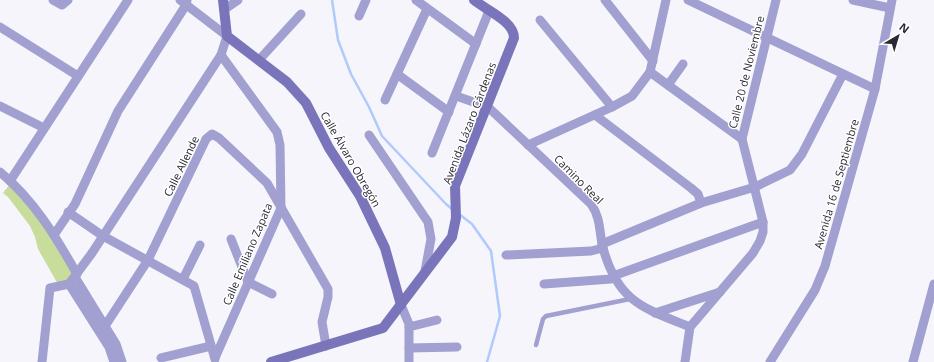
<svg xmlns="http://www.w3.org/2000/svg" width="934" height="362" font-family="'Open Sans',sans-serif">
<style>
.green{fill:#c8dc9b}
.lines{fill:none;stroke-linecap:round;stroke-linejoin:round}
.stream{stroke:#b0cafb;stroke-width:2.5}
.lane{stroke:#a1a0d0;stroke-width:4.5}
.street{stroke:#a1a0d0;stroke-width:9}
.secondary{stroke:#7a75bb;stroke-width:10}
.labels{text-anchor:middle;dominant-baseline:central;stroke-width:3;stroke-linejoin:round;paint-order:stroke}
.street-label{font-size:11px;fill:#2a2833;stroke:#fff}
</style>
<rect width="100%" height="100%" fill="#f6f5fb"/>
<polygon class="green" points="10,184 41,217 76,275 59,286 38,249 35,237 30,226 8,197 3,193"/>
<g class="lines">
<g class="stream">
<polyline points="332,0 338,40 351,74 369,107 382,136 446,204 453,210"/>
<polyline points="459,214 472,224 491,251 500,316 487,362"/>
</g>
<polyline class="lane" points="536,345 543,319 546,316 630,299"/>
<g class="street">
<polyline points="53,0 62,5 68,0"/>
<polyline points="416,0 476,44"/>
<polyline points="605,0 653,61"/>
<polyline points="688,0 875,89"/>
<polyline points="853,0 890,8"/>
<polyline points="225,9 238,0"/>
<polyline points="359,16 366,0"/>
<polyline points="540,20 612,107"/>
<polyline points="0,27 78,76"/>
<polyline points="259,60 301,14"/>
<polyline points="650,72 742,139"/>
<polyline points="397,74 449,112"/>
<polyline points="668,85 683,64"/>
<path d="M456,96L488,107L591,204C601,218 599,232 603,248C618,302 643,308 690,327"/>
<polyline points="385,100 427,9"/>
<polyline points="0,106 44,128"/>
<polyline points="595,115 691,188 698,194 701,203"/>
<polyline points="369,135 428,222 431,239 425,271"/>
<polyline points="528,145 612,107 632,96 650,72 666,0"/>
<polyline points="432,153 489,11"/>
<path d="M0,172C34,200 56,237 77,274"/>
<polyline points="10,181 128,0"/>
<polyline points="68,212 103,236 194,286 215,359"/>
<polyline points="54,235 75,204 118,111 186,5 187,0"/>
<polyline points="231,239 248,282 272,294"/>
<polyline points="602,244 701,203 755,187 790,170 802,154 843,74"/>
<polyline points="506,255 591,251 603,248"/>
<polyline points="75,277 116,344 122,362"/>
<polyline points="183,279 200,245"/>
<polyline points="69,284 92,253 221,55 227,36 180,0"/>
<polyline points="69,284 109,347 114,362"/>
<polyline points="544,284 611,279 613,276 763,222"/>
<polyline points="401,305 409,324 409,362"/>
<polyline points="655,313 720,292"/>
<polyline points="105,326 148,260 206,139 212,134 219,138 267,183 328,289 328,297 322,322 326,346"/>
<polyline points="409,327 437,320"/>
<polyline points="409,348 457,347"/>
<polyline points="161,358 211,346"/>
<polyline points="215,358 281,208 280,145 277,132 221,55"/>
<polyline points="42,362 50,288 69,284"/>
<polyline points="685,362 690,327 753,253 760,241 763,232 763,222 742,139 776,0"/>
<polyline points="770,362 815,290 825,266 875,89 892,0"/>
<polyline points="913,362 934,284"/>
</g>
<g class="secondary">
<polyline points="223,0 227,36 287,82 306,103 329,148 360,196 385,248 401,305"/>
<path d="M271,362L383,328L452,237L456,218L455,186L514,38C514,21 486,10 474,0"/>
</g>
</g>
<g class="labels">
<g class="street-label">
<text transform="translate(746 72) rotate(-76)">Calle 20 de Noviembre</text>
<text transform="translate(469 123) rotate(-69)">Avenida Lázaro Cárdenas</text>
<text transform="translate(351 159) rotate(60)">Calle Álvaro Obregón</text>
<text transform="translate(181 166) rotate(-64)">Calle Allende</text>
<text transform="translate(579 179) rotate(45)">Camino Real</text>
<text transform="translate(836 184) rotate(-74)">Avenida 16 de Septiembre</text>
<text transform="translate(247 254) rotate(-67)">Calle Emiliano Zapata</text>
</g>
</g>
<g transform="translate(898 36) rotate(38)" stroke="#ffffff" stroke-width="3" paint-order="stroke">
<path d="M0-3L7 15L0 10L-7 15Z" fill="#2a2833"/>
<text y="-6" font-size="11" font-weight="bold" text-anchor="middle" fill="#2a2833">N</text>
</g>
</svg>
